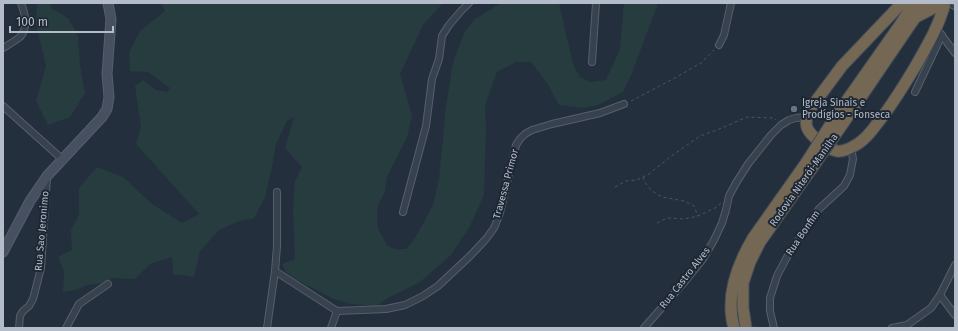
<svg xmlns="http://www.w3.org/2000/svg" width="958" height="331" font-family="'Fira Sans',sans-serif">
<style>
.green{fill:#263c3f}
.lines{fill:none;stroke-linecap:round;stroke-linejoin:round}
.lane-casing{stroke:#565f6c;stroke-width:5}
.street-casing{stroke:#565f6c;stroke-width:8}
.secondary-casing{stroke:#565f6c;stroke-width:11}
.highway-casing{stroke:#434c59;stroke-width:13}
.path{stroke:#44595c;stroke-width:1;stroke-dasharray:3 3;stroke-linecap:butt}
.lane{stroke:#38414e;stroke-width:3}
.street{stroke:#38414e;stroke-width:6}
.secondary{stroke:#465061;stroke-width:9}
.highway{stroke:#746855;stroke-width:11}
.highway-bridge-casing{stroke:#434c59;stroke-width:13;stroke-linecap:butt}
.highway-bridge{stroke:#746855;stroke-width:11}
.worship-dot{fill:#6b7280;stroke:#1d2633;stroke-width:1.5}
.labels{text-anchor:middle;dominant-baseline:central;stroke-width:4;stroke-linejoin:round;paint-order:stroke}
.poi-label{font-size:10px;fill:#b4bcc9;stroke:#1d2633;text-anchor:start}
.street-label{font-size:10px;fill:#b4bcc9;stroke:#1d2633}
</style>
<rect width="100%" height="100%" fill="#242f3e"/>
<g class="green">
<polygon points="37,3 50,3 51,8 68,18 78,36 80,66 85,93 70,117 48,125 36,101 46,66 36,24"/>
<polygon points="160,3 443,3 423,25 400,74 412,116 407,137 387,177 385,191 378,206 377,215 378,229 387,245 395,249 406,249 415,238 433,205 439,179 444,129 445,112 452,68 455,56 465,31 475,19 501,3 559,3 573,64 580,77 590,82 606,80 620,49 624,3 658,3 632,73 623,92 598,105 583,108 559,105 547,83 531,62 516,62 497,72 485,105 486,129 484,195 470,226 451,255 420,282 388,298 376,306 350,304 334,299 297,280 286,272 282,264 295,259 293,208 295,181 302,167 285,148 294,117 287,121 276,144 272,167 265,197 254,218 239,221 219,230 200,251 194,277 173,274 172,257 150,264 135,279 112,278 105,283 87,285 76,290 63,292 64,272 58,257 72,250 71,230 79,215 79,188 97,167 123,177 152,204 182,223 199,214 136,144 141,127 135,86 143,80 156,90 167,92 170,88 148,72 130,71 129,53 140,31 165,11 163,6"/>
</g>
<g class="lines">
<defs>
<polyline id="lane" points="948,4 955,8"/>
<g id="street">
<polyline points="940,33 955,53"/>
<polyline points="719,45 724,35 731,3"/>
<path d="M3,48C8,45 15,41 20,37C29,27 25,14 21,3"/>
<polyline points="592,62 596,3"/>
<polyline points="915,92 942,35"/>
<polyline points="3,106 62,159"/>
<polyline points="277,192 277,246 275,271 337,311 386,309 405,305 423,296 438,286 470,256 486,239 494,228 500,213 516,145 520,139 525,134 532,130 552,124 600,113 624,104"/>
<polyline points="403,212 426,126 432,79 439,59 442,36 449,25 461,11 469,3"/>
<polyline points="940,295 955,315"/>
<polyline points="19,328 20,316 23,311 29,306 33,299 41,268 47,178"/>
<polyline points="66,328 79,304 108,284"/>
<polyline points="267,328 275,271"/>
<polyline points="331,328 337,311"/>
<polyline points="644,328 686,280 703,259 714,240 722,223 726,210 729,196 736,183 748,164 771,135 781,125 789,120 796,118 806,117"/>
<polyline points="774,328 770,311 770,298 777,276 787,257 819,209 844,186 850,175 853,159 851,148"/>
<polyline points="892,328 907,325 931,308 940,295 955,265"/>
</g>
<polyline id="secondary" points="3,252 30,201 47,176 102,117 107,109 109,97 107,74 111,19 108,3"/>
<g id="highway">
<path d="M902,3L842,66L810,109C802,125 807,132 820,142C825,146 831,150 837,151C844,152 853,147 859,143C866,138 871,132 876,125C891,107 903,87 915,67C927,46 939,26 945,3"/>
<polyline points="916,17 943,3"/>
<polyline points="836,116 900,25 914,3"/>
<polyline points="844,122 925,3"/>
<path d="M734,328C725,297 737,265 753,238L806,163"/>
<polyline points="746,328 743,308 743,283 750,262 760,242 812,168"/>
</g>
</defs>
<use href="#lane" class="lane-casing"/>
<use href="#street" class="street-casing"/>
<use href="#secondary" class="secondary-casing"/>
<use href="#highway" class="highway-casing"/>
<g class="path">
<polyline points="631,101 673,79 701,63 714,50"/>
<polyline points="643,177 646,184 652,191 662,197 684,201 694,206 698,216"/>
<polyline points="615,187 626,181 637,180 649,174 670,157 700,136 722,128 747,117 774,118 776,120"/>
<polyline points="657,223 667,218 684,219 698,216 717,207 721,203"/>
<polyline points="754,327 762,328"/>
</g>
<use href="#lane" class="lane"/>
<use href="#street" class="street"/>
<use href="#secondary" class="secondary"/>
<use href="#highway" class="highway"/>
<defs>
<g id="highway-bridge">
<polyline points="806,163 836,116"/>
<polyline points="812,168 844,122"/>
</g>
</defs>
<use href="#highway-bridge" class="highway-bridge-casing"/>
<use href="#highway-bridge" class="highway-bridge"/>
</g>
<circle class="worship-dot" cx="794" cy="109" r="4"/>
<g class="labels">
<g class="poi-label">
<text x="802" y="103">Igreja Sinais e<tspan x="802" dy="12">Prodígios - Fonseca</tspan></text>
</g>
<g class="street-label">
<text transform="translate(804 180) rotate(-55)">Rodovia Niterói-Manilha</text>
<text transform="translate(506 184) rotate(-75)">Travessa Primor</text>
<text transform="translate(42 231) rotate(-85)">Rua Sao Jeronimo</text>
<text transform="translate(803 233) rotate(-56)">Rua Bonfim</text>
<text transform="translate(685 278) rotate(-52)">Rua Castro Alves</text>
</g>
</g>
<rect width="958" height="331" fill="none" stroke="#b4bcc9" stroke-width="8"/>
<path d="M10 26v6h103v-6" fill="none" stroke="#b4bcc9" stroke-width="2"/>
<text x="16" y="26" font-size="12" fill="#b4bcc9" stroke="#1d2633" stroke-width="3" paint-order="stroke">100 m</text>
</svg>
